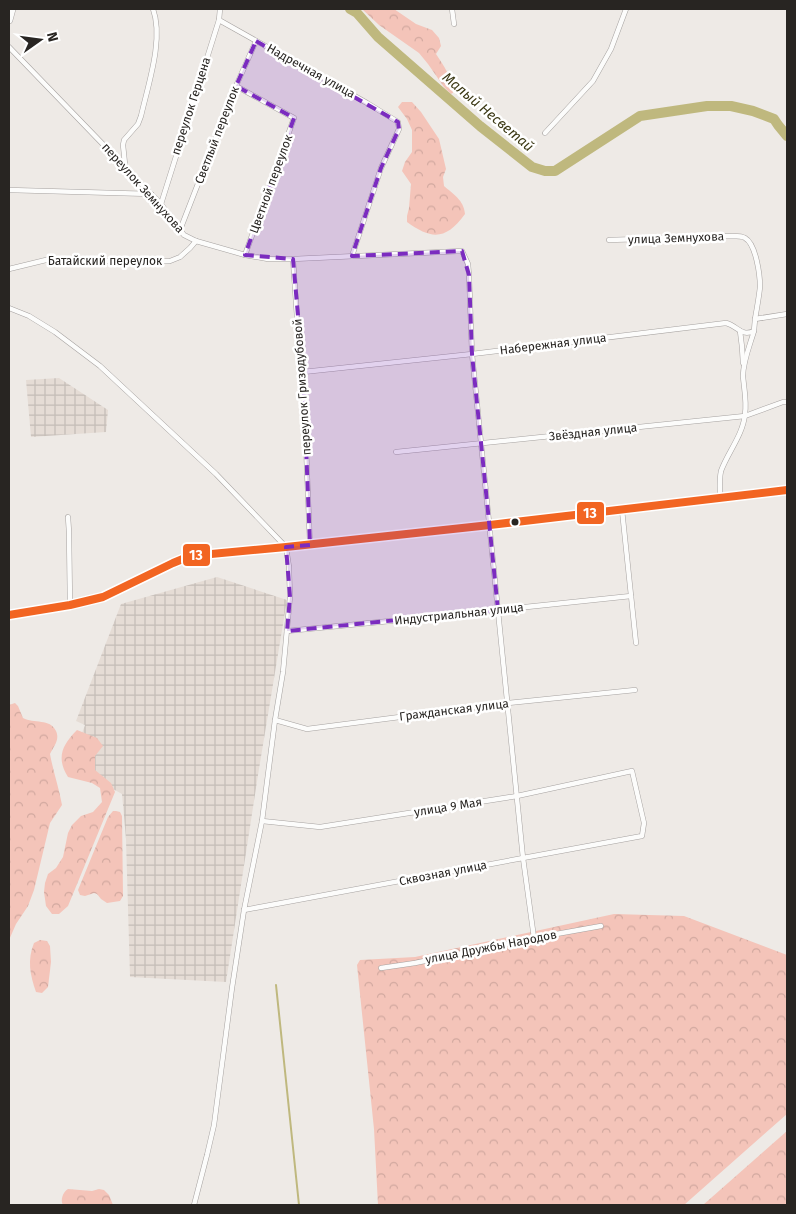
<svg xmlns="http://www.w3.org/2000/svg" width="796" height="1214" font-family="'Fira Sans',sans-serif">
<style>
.industrial{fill:url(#industrial-grid)}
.forest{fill:url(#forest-crowns)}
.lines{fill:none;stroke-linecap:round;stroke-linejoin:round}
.stream{stroke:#bfb87e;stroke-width:2}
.river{stroke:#bfb87e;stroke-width:10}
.street-casing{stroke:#a6a2a0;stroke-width:5.5}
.secondary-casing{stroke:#a6a2a0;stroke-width:8}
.street{stroke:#fcfcfb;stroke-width:4.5}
.secondary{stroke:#fcfcfb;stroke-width:7}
.bus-1-casing{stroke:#fff;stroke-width:11}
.bus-1{stroke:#f26522;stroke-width:8}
.marked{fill:#7b2cbf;fill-opacity:0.2;stroke:#7b2cbf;stroke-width:4;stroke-dasharray:10 6;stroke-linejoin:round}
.bus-dot{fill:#282522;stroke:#fff;stroke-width:2}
.labels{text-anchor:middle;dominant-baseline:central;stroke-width:5;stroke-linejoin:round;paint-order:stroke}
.street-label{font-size:12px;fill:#282522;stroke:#fff}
.water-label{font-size:14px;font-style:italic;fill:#3b3814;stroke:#fff}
.line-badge{stroke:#fff;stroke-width:2}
.badge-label{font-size:14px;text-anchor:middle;font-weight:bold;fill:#fff}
</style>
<defs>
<pattern id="industrial-grid" width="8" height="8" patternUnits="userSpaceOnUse" patternTransform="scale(1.25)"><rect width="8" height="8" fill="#e5dcd5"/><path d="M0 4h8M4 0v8" fill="none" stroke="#c4bdb7"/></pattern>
<pattern id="forest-crowns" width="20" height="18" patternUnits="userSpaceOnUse" patternTransform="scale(1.25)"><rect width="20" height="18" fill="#f4c4b9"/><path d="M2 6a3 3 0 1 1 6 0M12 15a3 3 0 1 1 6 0" fill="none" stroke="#d1a89f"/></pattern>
</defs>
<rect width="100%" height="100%" fill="#eeeae6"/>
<g class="industrial">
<polygon points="59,378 108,410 106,432 31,437 26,380"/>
<polygon points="217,577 287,600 258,775 226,982 130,977 126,839 122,794 70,765 85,725 76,721 121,604"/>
</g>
<g class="forest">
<path d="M362,9H394L416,24L432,30L439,38L441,46L436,54C444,66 452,78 454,92L451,94L444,87L428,64L419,53L379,25Z"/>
<path d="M402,102H412L421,112L439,139L446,169L443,177L444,186C453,194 464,200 465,214C446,240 432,240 407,222V216L409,208L411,184L402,171L405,162L412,152V130L407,119L398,107Z"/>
<path d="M15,703L18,706L23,718C34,724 50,718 56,731C60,740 54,746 50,754C53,771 59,788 62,805L50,823L34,890L28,906L16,924L9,940V705Z"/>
<path d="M77,730L97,738L103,746L95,756V770L111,783L115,792L68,906L59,914H52L46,906L44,892L45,883L48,874L56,868L63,857L68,833L72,825L81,816L93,812L102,802L100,788L92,783L68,777C56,758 62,745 77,730Z"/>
<polygon points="113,811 116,811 120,812 122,816 123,896 120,901 107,903 101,899 97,894 94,893 85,896 80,895 78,890 108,817"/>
<polygon points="614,914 684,916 787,955 787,1114 684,1205 378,1205 374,1129 357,965 360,960 415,957"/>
<path d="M40,940L47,941L50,946L51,962L48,987L42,993L36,992C30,975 27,960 34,943Z"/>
<polygon points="787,1131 787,1205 703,1205"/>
<path d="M68,1189L92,1191L99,1189L104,1190L109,1195L113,1205H63C60,1200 63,1192 68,1189Z"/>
</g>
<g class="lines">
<polyline class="stream" points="276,985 299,1205"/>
<polyline class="river" points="350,9 357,13 378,37 480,126 532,167 545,171 555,171 640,116 707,106 731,106 753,111 774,119 778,125 787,136"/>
<defs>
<g id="street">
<polyline points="452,9 454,24"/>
<polyline points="219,20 367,103 398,122 399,129 381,168 352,256"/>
<polyline points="9,47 151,194 161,204 180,230 184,235 196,241 245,255 268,259 293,259 462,251 468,264 469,275 472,354 523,858 534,938"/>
<polyline points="236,86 294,118 245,255"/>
<polyline points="545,133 593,81 611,49 626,9"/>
<path d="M125,164L123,145L124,140L138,124L141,116C148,85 164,39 153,9"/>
<polyline points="9,190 151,194"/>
<polyline points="161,204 219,20 220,9"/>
<polyline points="180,230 236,86 256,41"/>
<path d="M609,240L733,236C737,236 742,236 745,238C756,244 760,275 760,287C759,297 757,308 755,319"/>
<polyline points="293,259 298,332 303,372 310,545"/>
<polyline points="9,269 50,259 149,262 170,261 180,257 190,248 196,241"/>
<polyline points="9,308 29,316 55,332 100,366 216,474 286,547 289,567 290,597 283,672 275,720 262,821 244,910 232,988 214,1125 207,1155 194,1205"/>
<polyline points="740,331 742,347 743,363"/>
<path d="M303,372L472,354L726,323C738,326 741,337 754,331L755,319L787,314"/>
<polyline points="396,452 745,416 783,402 787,402"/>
<path d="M720,498C720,489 719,480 721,471C728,452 743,435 745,414C747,402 744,389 743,376C743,361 750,345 754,331"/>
<polyline points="622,510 636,643"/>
<polyline points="68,517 69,532 70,605"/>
<polyline points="287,631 421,618 631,596"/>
<polyline points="275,720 307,729 508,703 635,690"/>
<polyline points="244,910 523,858 642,836 644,823 632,771 517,796 320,827 262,821"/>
<polyline points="381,968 415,963 534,938 601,926"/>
</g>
<g id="secondary">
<polyline points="9,20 12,9"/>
<polyline points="9,615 70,605 103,597 173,563 190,556 286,547 490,525 787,490"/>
</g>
</defs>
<use href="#street" class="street-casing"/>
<use href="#secondary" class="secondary-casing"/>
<use href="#street" class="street"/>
<use href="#secondary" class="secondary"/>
<defs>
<polyline id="bus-1" points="9,615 70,605 103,597 173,563 190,556 286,547 490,525 787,490"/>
</defs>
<use href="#bus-1" class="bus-1-casing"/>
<use href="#bus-1" class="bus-1"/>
</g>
<path class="marked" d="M256,41L398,122L399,129L381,168L352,256L462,251L469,275L472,354L498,610L287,631L290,597L286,547L310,545L303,372L293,259L245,255L294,118L236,86Z"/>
<circle class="bus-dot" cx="515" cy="522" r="4.5"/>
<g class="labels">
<g class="street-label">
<text transform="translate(311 71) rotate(29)">Надречная улица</text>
<text transform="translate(191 106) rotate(-72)">переулок Герцена</text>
<text transform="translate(217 135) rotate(-69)">Светлый переулок</text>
<text transform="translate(271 184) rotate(-70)">Цветной переулок</text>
<text transform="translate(143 188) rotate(48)">переулок Земнухова</text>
<text transform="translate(676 238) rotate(-2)">улица Земнухова</text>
<text x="105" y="261">Батайский переулок</text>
<text transform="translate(553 344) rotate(-7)">Набережная улица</text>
<text transform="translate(302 387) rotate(-94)">переулок Гризодубовой</text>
<text transform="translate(593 432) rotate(-6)">Звёздная улица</text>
<text transform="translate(459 614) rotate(-6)">Индустриальная улица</text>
<text transform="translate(454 710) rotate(-7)">Гражданская улица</text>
<text transform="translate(448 807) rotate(-9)">улица 9 Мая</text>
<text transform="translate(443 873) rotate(-11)">Сквозная улица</text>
<text transform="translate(491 947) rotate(-11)">улица Дружбы Народов</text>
</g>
<g class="water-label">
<text transform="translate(488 112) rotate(40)">Малый Несветай</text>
</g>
</g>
<g class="line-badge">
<rect x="576" y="501" width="29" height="24" rx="5" fill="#f26522"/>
<rect x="182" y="543" width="29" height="24" rx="5" fill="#f26522"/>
</g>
<g class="badge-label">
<text x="590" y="518">13</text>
<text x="196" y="560">13</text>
</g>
<rect width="796" height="1214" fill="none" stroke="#282522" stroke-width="20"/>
<g transform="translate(40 40) rotate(76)" stroke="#ffffff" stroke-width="4" paint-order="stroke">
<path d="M0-4L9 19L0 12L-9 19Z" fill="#282522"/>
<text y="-8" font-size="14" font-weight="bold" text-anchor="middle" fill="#282522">N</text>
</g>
</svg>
